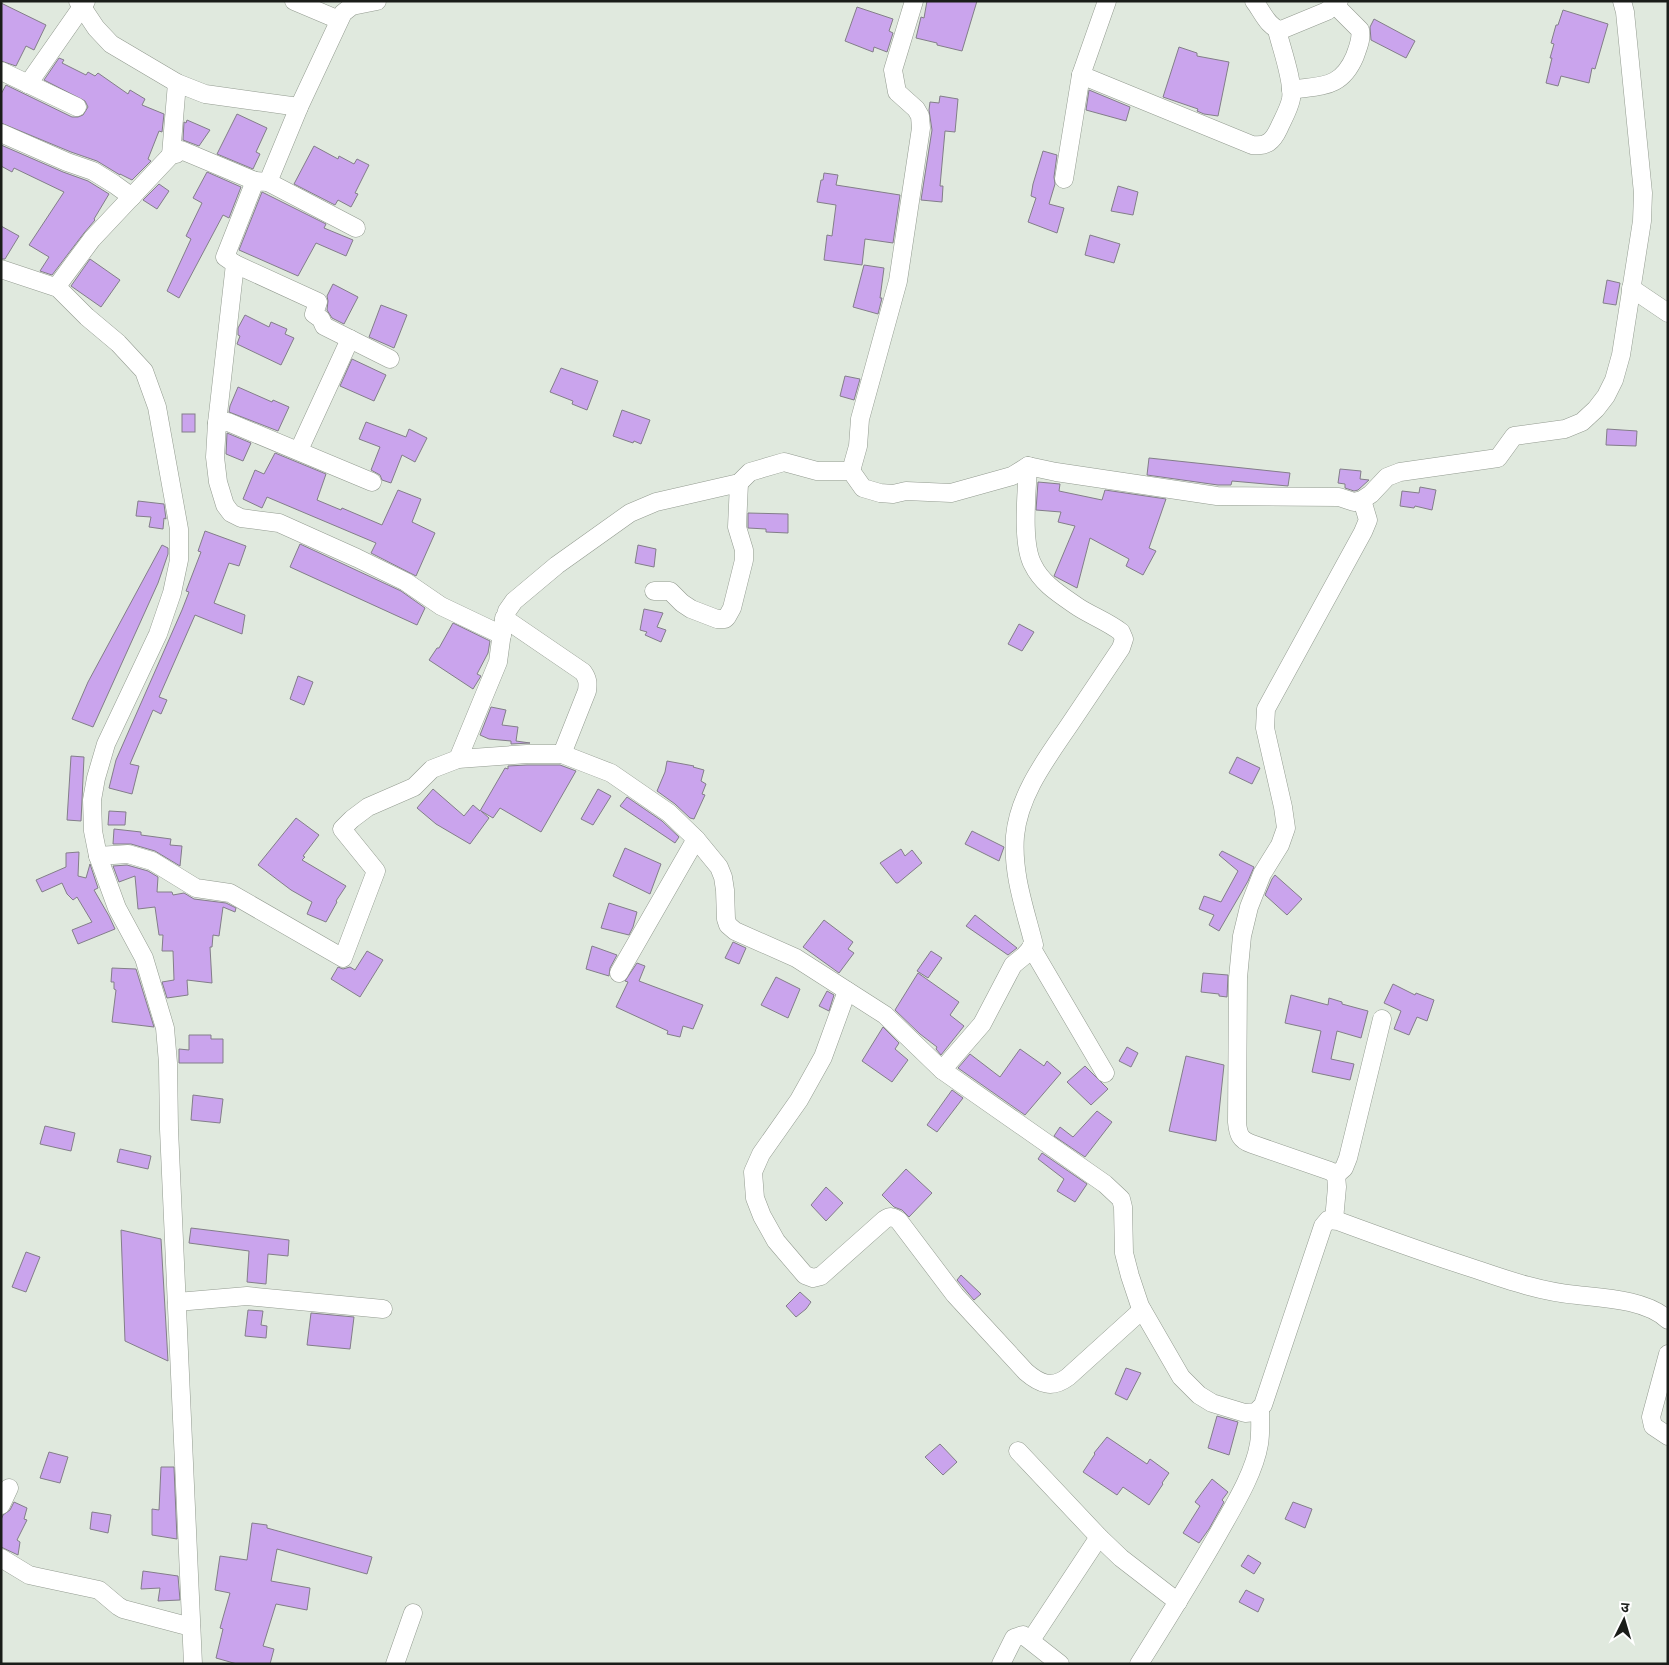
<svg xmlns="http://www.w3.org/2000/svg" width="1669" height="1665" font-family="'Source Sans 3','Noto Sans Devanagari',sans-serif">
<style>
.building{fill:#caa4ed;stroke:#837e89}
.lines{fill:none;stroke-linecap:round;stroke-linejoin:round}
.street-casing{stroke:#939b90;stroke-width:19}
.street{stroke:#fff;stroke-width:18}
</style>
<rect width="100%" height="100%" fill="#e0e9de"/>
<g class="building">
<polygon points="927,1 977,1 962,51 937,45 937,43 916,38 921,17 924,18"/>
<polygon points="1,3 46,25 34,50 26,46 16,66 1,61"/>
<polygon points="857,7 893,19 889,31 893,33 887,52 874,47 873,52 845,41"/>
<polygon points="1563,10 1608,24 1595,69 1592,68 1589,83 1561,76 1558,86 1546,83 1552,58 1550,58 1554,44 1551,43 1556,25 1558,25"/>
<polygon points="1374,19 1415,41 1406,58 1371,40 1370,27"/>
<polygon points="1179,47 1197,53 1197,56 1229,62 1218,116 1204,114 1197,111 1198,109 1163,97"/>
<polygon points="59,58 64,60 62,63 86,75 88,72 95,76 98,73 128,94 130,90 145,99 142,105 164,114 162,132 159,131 148,159 151,161 132,180 120,174 120,175 97,161 71,152 1,123 1,94 6,85 72,117 78,117 83,115 88,107 85,101 44,80"/>
<polygon points="1089,90 1130,107 1126,121 1086,110"/>
<polygon points="940,96 958,99 955,132 945,131 940,186 943,186 942,202 921,200 932,130 929,110 930,102 939,103"/>
<polygon points="237,114 267,128 256,152 260,154 253,169 217,154"/>
<polygon points="187,120 210,130 199,146 183,140 184,122 186,123"/>
<polygon points="1,145 63,172 88,181 109,194 94,219 95,220 84,233 52,275 40,271 49,257 29,245 64,192 14,168 12,172 1,166"/>
<polygon points="314,146 338,159 339,156 354,164 357,159 369,165 355,193 358,194 351,207 338,200 335,205 294,184"/>
<polygon points="1043,151 1057,155 1054,177 1055,184 1049,204 1064,208 1057,233 1028,222 1036,198 1031,196 1033,184"/>
<polygon points="207,172 241,187 229,218 223,215 179,298 167,291 191,239 186,236 202,203 193,198"/>
<polygon points="824,173 838,175 836,185 900,195 893,243 865,239 862,265 824,260 827,235 832,236 836,205 817,202 821,180 823,180"/>
<polygon points="159,184 169,191 157,209 143,200"/>
<polygon points="1118,186 1138,192 1133,215 1111,211"/>
<polygon points="262,192 326,224 324,228 353,240 346,256 316,243 298,276 239,250"/>
<polygon points="1,226 19,236 5,259 1,259"/>
<polygon points="1090,235 1120,244 1114,263 1085,255"/>
<polygon points="90,259 120,280 101,307 71,286"/>
<polygon points="864,265 884,268 880,298 882,298 878,314 853,307"/>
<polygon points="1607,280 1620,283 1616,305 1603,303"/>
<polygon points="333,284 358,297 344,324 332,318 327,310 328,301 327,296"/>
<polygon points="381,305 407,315 394,348 369,337"/>
<polygon points="245,315 269,327 271,322 287,329 285,334 294,338 281,365 237,344 240,336 238,335 238,328"/>
<polygon points="352,359 386,375 374,401 340,386"/>
<polygon points="561,368 598,381 587,410 572,404 573,401 550,392"/>
<polygon points="845,376 860,379 854,400 840,396"/>
<polygon points="238,387 272,402 273,400 289,407 278,431 229,412 230,406"/>
<polygon points="622,410 650,420 641,444 634,441 633,443 613,436"/>
<rect x="182" y="414" width="13" height="18"/>
<polygon points="366,422 406,437 409,429 427,438 415,462 402,455 391,483 382,480 380,475 371,470 380,447 359,439"/>
<polygon points="1607,429 1637,431 1636,446 1606,445"/>
<polygon points="227,433 251,443 243,461 226,454"/>
<polygon points="275,453 326,474 317,500 341,510 342,508 382,525 398,490 421,499 412,522 435,533 416,576 371,553 376,543 267,497 262,508 243,499 255,470 264,474"/>
<polygon points="1149,458 1290,473 1288,486 1232,481 1231,485 1218,485 1147,475"/>
<polygon points="1340,469 1361,471 1360,479 1369,480 1358,490 1354,491 1345,488 1345,484 1338,483"/>
<polygon points="1038,482 1060,484 1059,491 1102,500 1105,490 1166,499 1149,548 1156,551 1143,575 1126,566 1129,559 1090,538 1077,588 1056,577 1054,576 1075,526 1058,522 1061,512 1036,510"/>
<polygon points="1420,487 1436,490 1432,510 1415,506 1414,508 1400,506 1402,491 1419,493"/>
<polygon points="138,501 164,504 166,519 164,518 163,529 149,527 151,517 136,516"/>
<polygon points="748,513 788,514 788,533 766,532 766,529 748,528"/>
<polygon points="205,531 246,546 239,566 229,563 214,603 245,615 242,634 195,615 159,697 167,700 161,714 153,710 130,764 139,766 132,794 109,788 116,760 182,610 189,592 186,591 201,552 198,551"/>
<polygon points="300,544 401,591 425,608 417,625 290,567"/>
<polygon points="162,545 168,548 168,554 158,583 93,727 72,719 88,682"/>
<polygon points="638,545 656,549 654,567 635,563"/>
<polygon points="644,609 663,613 657,627 666,630 661,642 645,635 647,632 640,630"/>
<polygon points="453,623 490,641 488,653 477,674 481,676 473,689 429,660 437,648 439,648"/>
<polygon points="1019,624 1034,632 1022,651 1008,644"/>
<polygon points="298,676 313,682 304,705 290,699"/>
<polygon points="491,707 506,710 502,725 518,727 516,741 530,743 511,744 511,741 489,739 480,735"/>
<polygon points="71,756 84,757 81,821 67,820"/>
<polygon points="1237,757 1260,768 1252,784 1229,773"/>
<polygon points="667,761 694,766 693,767 704,770 701,781 706,784 702,794 705,795 694,819 690,818 675,804 657,791 665,772"/>
<polygon points="527,765 560,765 576,771 541,832 500,808 493,818 481,811 489,818 470,844 436,824 417,808 433,789 464,816 473,805 480,811 505,768 508,769 508,766"/>
<polygon points="598,789 611,796 593,825 581,819"/>
<polygon points="627,797 662,821 679,837 675,843 620,806"/>
<polygon points="109,811 126,812 125,825 108,825"/>
<polygon points="296,818 319,835 303,856 305,857 302,860 346,886 336,901 337,902 326,922 307,914 312,902 291,890 258,865"/>
<polygon points="114,829 141,832 141,835 171,839 170,845 182,846 180,866 155,851 131,844 113,844"/>
<polygon points="972,831 1004,847 999,861 965,844"/>
<polygon points="625,848 661,864 650,894 613,876"/>
<polygon points="901,849 905,856 912,850 922,863 898,883 896,883 880,863"/>
<polygon points="1222,851 1254,867 1248,881 1219,931 1209,925 1214,915 1199,909 1204,896 1221,902 1238,871 1219,855"/>
<polygon points="79,852 78,876 86,878 90,864 98,888 94,890 109,916 115,929 78,944 72,930 92,922 77,897 73,900 67,894 62,883 42,892 36,880 66,867 66,853"/>
<polygon points="127,865 148,871 158,877 157,892 172,892 173,895 184,893 194,899 226,903 236,908 235,912 223,907 219,936 213,935 212,947 210,947 212,983 187,980 188,995 167,998 162,982 174,980 173,951 162,951 163,935 159,935 155,907 138,909 135,876 119,882 113,866"/>
<polygon points="1275,875 1302,899 1287,915 1265,895 1272,879"/>
<polygon points="609,903 637,912 633,927 629,935 601,928"/>
<polygon points="975,915 1017,948 1008,955 966,926"/>
<polygon points="824,920 853,942 848,949 854,953 839,973 803,947"/>
<polygon points="733,942 746,948 739,964 725,958"/>
<polygon points="592,946 617,955 610,968 609,976 586,969"/>
<polygon points="367,951 383,960 360,997 331,979 338,967 343,969 350,967 355,970"/>
<polygon points="931,951 942,958 928,978 917,971"/>
<polygon points="637,963 645,966 639,981 703,1005 693,1029 683,1026 680,1037 667,1034 668,1031 616,1007 628,982 625,981"/>
<polygon points="112,968 136,969 154,1027 112,1022 116,990 114,989 114,982 111,982"/>
<polygon points="918,973 959,1002 950,1015 964,1026 941,1055 936,1049 937,1047 920,1034 895,1010"/>
<polygon points="1203,973 1228,975 1227,997 1219,996 1219,994 1201,992"/>
<polygon points="776,977 800,989 788,1018 761,1005"/>
<polygon points="1393,984 1415,995 1416,993 1434,1000 1427,1021 1417,1017 1409,1035 1394,1029 1401,1011 1384,1003"/>
<polygon points="827,991 834,995 829,1011 819,1006"/>
<polygon points="1291,995 1328,1005 1329,998 1342,1002 1342,1004 1368,1011 1361,1038 1337,1031 1331,1059 1354,1064 1350,1080 1312,1072 1321,1031 1285,1023"/>
<polygon points="883,1027 899,1043 895,1049 908,1060 892,1082 862,1061"/>
<polygon points="189,1035 211,1035 211,1039 223,1039 223,1063 179,1063 179,1049 189,1050"/>
<polygon points="1127,1047 1138,1053 1131,1067 1119,1061"/>
<polygon points="1020,1049 1044,1066 1047,1061 1061,1073 1025,1115 958,1068 970,1054 1000,1077"/>
<polygon points="1186,1056 1224,1065 1216,1141 1169,1131"/>
<polygon points="1085,1066 1108,1089 1091,1105 1067,1082"/>
<polygon points="952,1090 963,1098 937,1132 927,1125"/>
<polygon points="193,1095 223,1099 220,1123 191,1120"/>
<polygon points="1097,1111 1112,1122 1085,1157 1054,1136 1060,1127 1073,1137"/>
<polygon points="45,1126 75,1133 71,1151 40,1144"/>
<polygon points="120,1149 151,1156 148,1169 117,1162"/>
<polygon points="1042,1153 1087,1184 1075,1202 1057,1191 1064,1179 1038,1159"/>
<polygon points="906,1169 932,1193 909,1217 902,1210 894,1207 882,1195"/>
<polygon points="826,1187 843,1203 826,1221 811,1205"/>
<polygon points="191,1228 289,1240 288,1256 268,1254 266,1284 247,1282 249,1251 189,1243"/>
<polygon points="121,1230 161,1239 168,1361 125,1341"/>
<polygon points="26,1252 40,1257 26,1292 12,1287"/>
<polygon points="961,1275 981,1294 974,1300 957,1280"/>
<polygon points="800,1292 811,1302 806,1309 796,1317 786,1306"/>
<polygon points="248,1310 263,1311 261,1325 267,1326 266,1338 245,1336"/>
<polygon points="311,1313 354,1317 350,1349 307,1345"/>
<polygon points="1126,1368 1141,1373 1127,1400 1115,1394"/>
<polygon points="1217,1416 1238,1422 1229,1455 1208,1448"/>
<polygon points="1107,1437 1147,1464 1150,1459 1169,1473 1162,1483 1163,1484 1149,1505 1123,1487 1117,1495 1083,1472 1095,1454 1094,1453"/>
<polygon points="940,1444 957,1462 943,1475 925,1457"/>
<polygon points="49,1452 68,1457 60,1483 40,1478"/>
<polygon points="161,1467 174,1467 177,1539 152,1535 152,1509 159,1510"/>
<polygon points="1212,1479 1228,1492 1222,1500 1224,1502 1209,1529 1199,1543 1183,1533 1200,1506 1195,1502"/>
<polygon points="14,1502 27,1508 24,1519 27,1520 17,1540 20,1542 18,1555 1,1547 1,1520 3,1515 10,1510"/>
<polygon points="1293,1502 1312,1509 1305,1528 1285,1519"/>
<polygon points="92,1512 111,1515 108,1533 90,1529"/>
<polygon points="252,1523 267,1525 267,1528 372,1557 367,1574 277,1549 271,1581 310,1588 307,1610 276,1604 263,1646 274,1649 270,1664 237,1664 216,1658 223,1629 220,1628 230,1593 215,1590 220,1556 247,1560"/>
<polygon points="1248,1555 1261,1563 1254,1574 1241,1566"/>
<polygon points="143,1571 178,1576 180,1600 158,1601 160,1588 141,1589"/>
<polygon points="1246,1590 1264,1599 1258,1612 1239,1602"/>
</g>
<g class="lines">
<defs>
<g id="street">
<polyline points="78,1 96,28 111,44 177,83 205,94 299,107"/>
<polyline points="294,1 339,20"/>
<polyline points="377,1 352,6 343,13 299,107 268,182 255,181 225,257 235,264 217,423 215,457 218,482 225,505 231,513 241,518 279,523 357,558 406,582 441,606 502,635"/>
<path d="M1254,1C1262,11 1268,28 1281,30L1327,11L1339,1"/>
<polyline points="1,71 77,107"/>
<path d="M1081,75L1252,145C1267,147 1273,141 1279,128C1283,119 1289,109 1291,99C1294,82 1281,47 1277,30"/>
<polyline points="28,84 86,1"/>
<path d="M1291,90C1322,85 1341,89 1355,56C1358,47 1362,39 1360,30L1335,5"/>
<polyline points="1,133 67,162 93,171 114,184 132,197"/>
<polyline points="171,155 177,83"/>
<polyline points="1064,179 1081,75 1107,1"/>
<polyline points="268,182 356,228"/>
<polyline points="235,264 318,302 314,314 321,319 324,326 390,359"/>
<polyline points="1,269 58,288 87,317 118,343 144,371 157,407 179,529 179,560 172,593 158,634 106,744 96,778 92,800 93,831 98,856 117,908 144,958 165,1028 168,1063 169,1129 193,1664"/>
<polyline points="58,288 60,282 92,239 171,155 176,154 181,150 255,181"/>
<polyline points="1631,288 1668,313"/>
<polyline points="217,423 228,422 372,482"/>
<polyline points="299,450 350,339"/>
<polyline points="851,471 858,446 860,419 898,281 921,128 920,116 916,109 897,92 893,70 914,1"/>
<polyline points="654,591 670,591 682,603 691,609 717,619 725,619 727,617 732,608 744,560 744,550 737,527 739,483"/>
<path d="M504,618L583,672C588,679 588,683 587,691L562,754"/>
<polyline points="458,759 498,662 503,625 507,611 514,601 557,565 630,513 656,502 739,483 750,472 784,462 817,471 851,471 863,488 880,493 893,494 906,491 951,493 1012,476 1028,466 1056,472 1217,496 1339,497 1354,502 1362,500 1371,494 1387,477 1400,472 1498,458 1514,436 1565,429 1582,422 1596,409 1606,396 1614,380 1621,355 1642,221 1643,193 1625,12 1622,1"/>
<path d="M98,856L128,854L152,861L196,888L230,893L343,958L376,871L342,829L352,819L368,807L414,787L432,769L458,759L527,754H562L611,773L669,813L696,839L719,867L723,877L725,890L726,919L728,925L735,931L796,958L885,1015L942,1070L1105,1184L1121,1199L1123,1207L1124,1253L1130,1276L1140,1306L1181,1377L1199,1395L1212,1403L1245,1413L1256,1412L1263,1405L1323,1226L1328,1220L1338,1221C1384,1238 1431,1255 1478,1270C1510,1281 1543,1292 1577,1295C1605,1298 1647,1300 1668,1320"/>
<polyline points="1031,947 1105,1073"/>
<polyline points="619,973 696,839"/>
<path d="M847,991L823,1057L799,1100L761,1154L753,1172L755,1198L762,1216L776,1241L805,1275L813,1278L821,1276L884,1220C890,1216 893,1216 899,1221L955,1295L1026,1372C1040,1384 1052,1389 1068,1377L1142,1310"/>
<path d="M942,1070L982,1024L1013,965L1024,956L1034,945C1025,909 1012,874 1015,836C1019,794 1047,758 1070,724C1087,699 1104,673 1121,648L1124,639L1121,632C1108,622 1092,616 1078,607C1061,595 1042,584 1033,565C1021,543 1027,491 1028,466"/>
<polyline points="1336,1175 1344,1168 1348,1158 1382,1019"/>
<path d="M1334,1220L1337,1187L1336,1175L1330,1171L1252,1144C1240,1140 1238,1134 1237,1122L1238,978L1242,936L1249,907L1262,874L1280,845L1286,828L1283,807L1265,728L1266,709L1363,532L1368,520L1362,500"/>
<polyline points="177,1302 247,1296 383,1309"/>
<polyline points="1668,1354 1651,1417 1653,1426 1668,1436"/>
<polyline points="1018,1451 1099,1537 1121,1558 1178,1602"/>
<polyline points="1,1505 9,1488"/>
<polyline points="1,1558 29,1575 38,1577 99,1590 118,1606 123,1609 191,1627"/>
<polyline points="1031,1640 1099,1537"/>
<polyline points="395,1664 413,1613"/>
<polyline points="1001,1664 1014,1638 1023,1635 1060,1664"/>
<path d="M1139,1664C1166,1621 1193,1578 1218,1534C1233,1507 1254,1474 1259,1444C1261,1432 1260,1421 1260,1410"/>
</g>
</defs>
<use href="#street" class="street-casing"/>
<use href="#street" class="street"/>
</g>
<rect width="1669" height="1665" fill="none" stroke="#1a1d19" stroke-width="5"/>
<g transform="translate(1624 1620) rotate(5)" stroke="#ffffff" stroke-width="4" paint-order="stroke">
<path d="M0-4L9 19L0 12L-9 19Z" fill="#1a1d19"/>
<text y="-8" font-size="14" font-weight="bold" text-anchor="middle" fill="#1a1d19">उ</text>
</g>
</svg>
